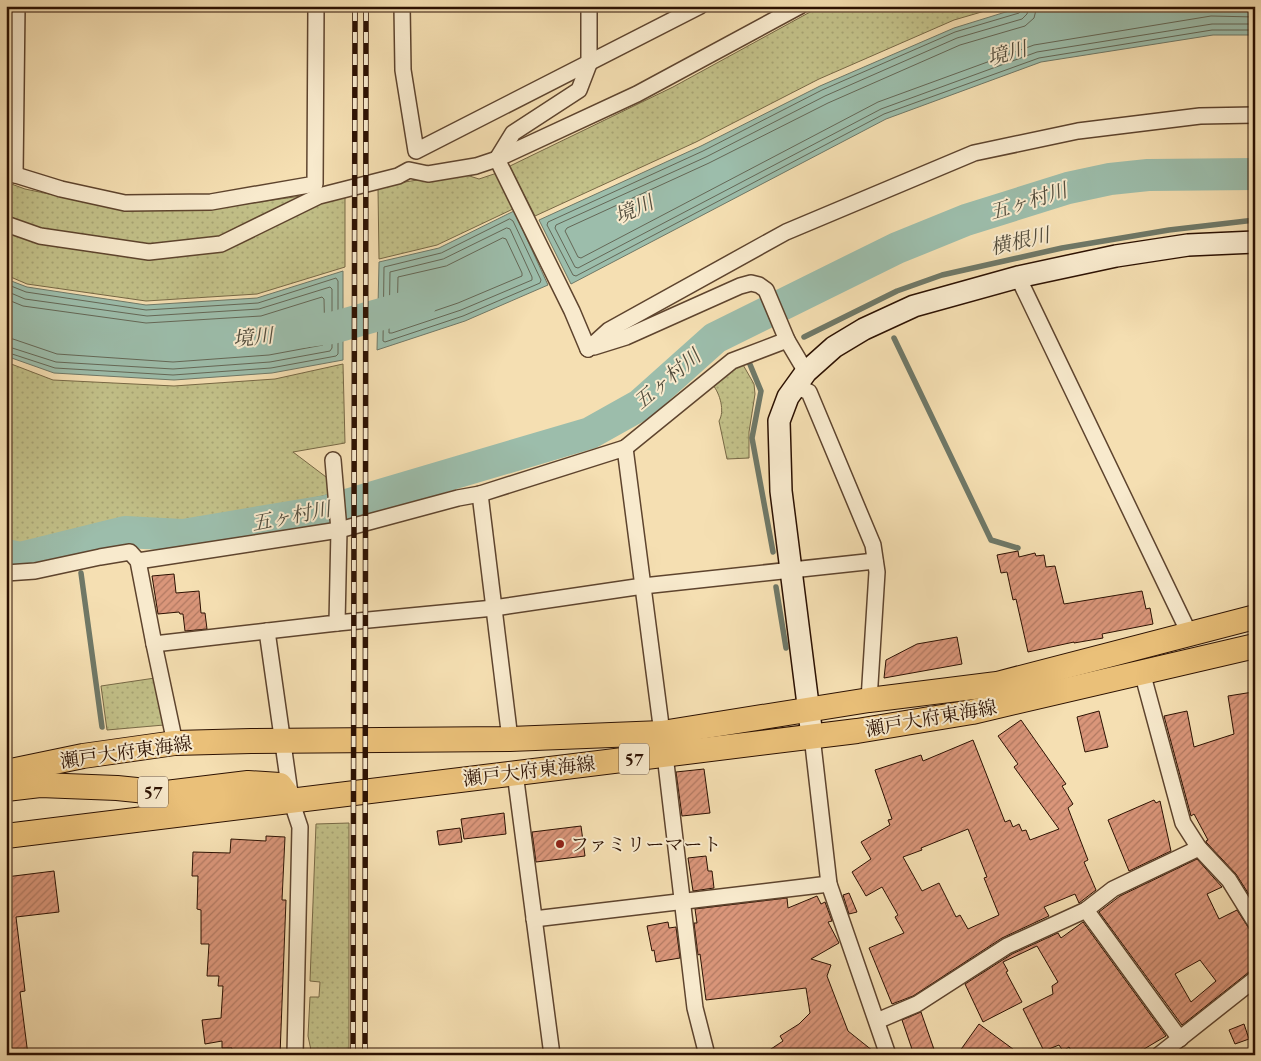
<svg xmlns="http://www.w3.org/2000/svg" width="1261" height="1061" font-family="'EB Garamond','Noto Serif JP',serif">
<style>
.grass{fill:url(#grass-dots);stroke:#776845}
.water{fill:#9cbdab;stroke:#6f7867}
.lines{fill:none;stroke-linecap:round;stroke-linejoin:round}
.shore{stroke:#646756;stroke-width:1}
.stream{stroke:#6f7867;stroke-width:5.5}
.river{stroke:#9cbdab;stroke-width:32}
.building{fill:url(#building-hatch);stroke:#2c1102;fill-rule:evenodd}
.street-casing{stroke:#5e442e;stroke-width:18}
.secondary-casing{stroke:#2c1102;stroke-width:24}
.primary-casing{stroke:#2c1102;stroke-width:26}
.street{stroke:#f8eacd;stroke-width:15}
.secondary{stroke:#f8eacd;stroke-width:21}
.primary{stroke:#eac079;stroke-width:24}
.rail-casing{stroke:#2c1102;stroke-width:5.5}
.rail{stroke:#f8eacd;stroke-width:4;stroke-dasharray:11;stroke-linecap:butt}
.poi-dot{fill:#8f2418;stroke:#f8eacd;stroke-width:2}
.labels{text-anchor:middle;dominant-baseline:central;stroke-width:4;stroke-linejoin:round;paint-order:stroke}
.shield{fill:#f8eacd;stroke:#69523f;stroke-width:1}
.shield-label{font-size:18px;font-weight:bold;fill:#2c1102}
.street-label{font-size:19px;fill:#2c1102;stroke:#f8eacd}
.poi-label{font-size:19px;fill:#2c1102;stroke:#f8eacd;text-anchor:start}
.water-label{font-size:20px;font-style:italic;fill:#534d3d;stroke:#f8eacd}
</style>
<defs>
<pattern id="grass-dots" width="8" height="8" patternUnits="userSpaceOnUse" patternTransform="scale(1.25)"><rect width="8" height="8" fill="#c2c088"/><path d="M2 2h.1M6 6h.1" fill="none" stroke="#a7a474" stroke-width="1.8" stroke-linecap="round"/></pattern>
<pattern id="building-hatch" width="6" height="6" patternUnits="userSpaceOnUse" patternTransform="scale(1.25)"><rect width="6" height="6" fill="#da967a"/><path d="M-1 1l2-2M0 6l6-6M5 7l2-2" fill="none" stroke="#b17962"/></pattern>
</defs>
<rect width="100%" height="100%" fill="#f5dfb2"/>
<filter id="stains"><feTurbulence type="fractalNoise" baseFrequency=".004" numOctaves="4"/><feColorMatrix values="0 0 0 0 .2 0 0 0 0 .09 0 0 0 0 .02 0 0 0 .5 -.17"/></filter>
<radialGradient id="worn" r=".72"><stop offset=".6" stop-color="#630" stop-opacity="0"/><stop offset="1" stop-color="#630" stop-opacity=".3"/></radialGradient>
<g class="grass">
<polygon points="821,6 1002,6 954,20 819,79 696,142 535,216 510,166 673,87"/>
<polygon points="460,173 479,179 497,173 513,209 437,245 379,259 378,189 399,183"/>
<polygon points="6,182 25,189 121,209 211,209 301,196 322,202 345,197 345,267 257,294 146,301 27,284 6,275"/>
<polygon points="6,362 53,380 174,386 275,379 343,364 345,443 293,452 330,480 331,494 182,529 124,523 20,550 6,547"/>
<path d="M742,363L754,384L755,394L749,432V458L727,459L719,421C725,411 720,394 713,385L735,366Z"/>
<polygon points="155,678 164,725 107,730 101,686"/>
<polygon points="349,823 349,1055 312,1055 308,1036 310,997 319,997 320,982 310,981 316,824"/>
</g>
<g class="water">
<polygon points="1025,6 1255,6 1255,35 1213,35 1041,62 886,119 571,284 539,220 701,146 820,86 954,28"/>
<polygon points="514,211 548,285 465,321 377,350 379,262 439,248"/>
<polygon points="343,271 343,360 272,373 174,380 54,373 6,356 6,279 27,287 146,305 257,298"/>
</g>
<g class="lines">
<g class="shore">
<polyline points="1023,6 1022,10 1019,13 955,32 822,90 703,151 548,222 547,225 573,275 576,276 884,114 1039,58 1212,30 1255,30"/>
<polyline points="1029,6 1027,14 1022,19 957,38 825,96 706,157 556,225 555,228 575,267 578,268 881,109 1037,52 1212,24 1255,24"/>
<polyline points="1037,6 1034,18 1025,26 960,45 828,103 709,163 567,228 565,231 578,257 581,258 878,102 1034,45 1211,16 1255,17"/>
<polygon points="510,219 513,221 541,280 540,283 463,316 385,342 383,341 384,267 441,253"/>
<polygon points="507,228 510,229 532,277 532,280 461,310 392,333 389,333 390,272 443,259"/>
<polygon points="503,238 506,239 522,273 522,276 458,303 399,323 397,322 398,277 446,266"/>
<polyline points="6,284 26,292 146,310 258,303 336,278 338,281 338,354 336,356 271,368 173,375 55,368 6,352"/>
<polyline points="6,291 25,299 147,316 259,309 330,287 332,289 332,348 330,351 270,362 173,369 56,362 6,346"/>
<polyline points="6,299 23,306 146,323 261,316 322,297 324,299 325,342 323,345 269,355 173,362 57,354 13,339 6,338"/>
</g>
<g class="stream">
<polyline points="804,337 897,291 942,275 1062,248 1169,230 1255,220"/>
<polyline points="894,338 991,540 1018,548"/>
<polyline points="749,362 761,391 752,438 773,552"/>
<polyline points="77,544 78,554"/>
<polyline points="81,573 102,727"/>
<polyline points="776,587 786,648"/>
</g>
<g class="river">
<polyline points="299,332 332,328 421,303"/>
<polyline points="6,555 20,558 125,532 183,535 326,511 590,433 640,405 715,338 897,248 966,220 1068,188 1110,179 1148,175 1255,174"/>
</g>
</g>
<g class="building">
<polygon points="1018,551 1019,557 1035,553 1036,556 1044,555 1046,567 1055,566 1064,604 1142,591 1146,609 1150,608 1153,624 1102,634 1103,638 1074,643 1074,642 1028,652 1016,599 1013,600 1007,572 1001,573 997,555"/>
<polygon points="174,574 176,593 199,591 201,613 205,613 207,629 185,631 183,614 180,614 179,612 158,614 152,576"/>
<polygon points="957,637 962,664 884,678 886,660 917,644"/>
<polygon points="1253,692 1255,704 1255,904 1236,874 1206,842 1206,841 1208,840 1194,814 1191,816 1164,716 1187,711 1194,747 1234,734 1228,696"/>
<polygon points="1099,711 1108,747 1085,752 1077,717"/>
<path d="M1021,720L1066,784L1062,786L1073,804L1068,808L1088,860L1084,862L1096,890L1079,903L1075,894L1044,907L1049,916L1002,938L913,996L892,1004L869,948L904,933L895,917L898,915L882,887L866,896L852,872L871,859L861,842L890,825L888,820L892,819L875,770L921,755L923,761L973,740L1005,822L1010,820L1013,827L1019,824L1022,831L1026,830L1030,840L1059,829L1014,767L1018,764L998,736ZM968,829L987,877L984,878L999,915L968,929L960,915L956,917L939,883L922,891L903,857L922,850L921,848Z"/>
<polygon points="704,769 710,813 682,816 676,772"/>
<polygon points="1154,800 1156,803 1160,801 1171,851 1129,871 1108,820"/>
<polygon points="504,813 506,834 464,839 461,819"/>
<polygon points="581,826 585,856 536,862 532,832"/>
<polygon points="460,828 462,842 439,845 437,831"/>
<polygon points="266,836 285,837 282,900 286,900 280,1055 231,1055 232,1048 222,1048 222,1041 205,1044 202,1020 221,1018 223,986 218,986 219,976 207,976 209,944 201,944 201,910 197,909 198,876 192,876 193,852 230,853 231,839 266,841"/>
<polygon points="706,856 708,871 712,871 714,888 693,891 688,858"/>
<path d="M1197,859L1222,887L1207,894L1219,919L1237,910L1250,930L1255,940V970L1249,972L1182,1025L1099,912L1120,896ZM1200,960L1216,981L1191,1002L1175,974Z"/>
<polygon points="54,871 59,912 16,917 25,991 20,992 28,1055 6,1055 6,877"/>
<polygon points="849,893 857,912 849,914 843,895"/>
<polygon points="817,896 821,904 825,902 832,921 828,922 839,943 811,959 831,965 827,976 848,1031 878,1055 762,1055 783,1041 780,1036 799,1024 810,1013 806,988 706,1000 700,954 698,955 694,923 697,923 695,909 787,898 788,908"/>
<polygon points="668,922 669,928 676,927 680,958 656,962 654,950 652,951 647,926"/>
<polygon points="1083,922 1166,1036 1134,1055 1074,1055 1069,1047 1063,1051 1059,1045 1044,1051 1023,1009 1053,994 1052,986 1058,982 1037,946 1003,962 1008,971 1006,972 1022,1002 983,1022 965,984 1012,954 1058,933 1061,938"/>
<polygon points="921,1012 936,1055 914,1055 902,1020"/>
<polygon points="979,1024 1021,1055 957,1055"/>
<polygon points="1244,1024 1249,1039 1235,1044 1229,1030"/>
</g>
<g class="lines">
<defs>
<g id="street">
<polyline points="402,6 403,70 416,151 700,6"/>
<polyline points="497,159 572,311 588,349"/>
<polyline points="497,159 513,133 579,90 589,64 589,6"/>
<polyline points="6,172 61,189 125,203 211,202 315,184 316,6"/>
<polyline points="15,175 17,6"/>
<polyline points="6,224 40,236 149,252 221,244 319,196 398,176 409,170 428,174 476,166 497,159 637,94 800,6"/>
<polyline points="1018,277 1190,635"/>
<polyline points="594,347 626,337 740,286 751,283 759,285 766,290 787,340 806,372"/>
<polyline points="588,349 609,330 786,232 974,153 1078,131 1200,116 1255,115"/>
<polyline points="795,386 809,392 873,545 877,572 869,700"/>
<polyline points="625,448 732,361 787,340"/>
<polyline points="480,494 510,739"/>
<polyline points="138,561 339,530 458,498 480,494 625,448 662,733"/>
<polyline points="6,573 35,571 100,557 130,552 138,561 154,644 337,623 339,530 333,460"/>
<polyline points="337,623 494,608 643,586 875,561"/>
<polyline points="267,631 291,800 300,827 295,1055"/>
<polyline points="154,644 175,743"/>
<polyline points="1142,672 1183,823 1199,848 1229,880 1255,922"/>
<polyline points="812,736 829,884 888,1055"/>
<polyline points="665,755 695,1008 707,1055"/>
<polyline points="515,773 552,1055"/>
<polyline points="1086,910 1180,1039"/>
<polyline points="534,919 829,884"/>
<polyline points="877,1021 917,1004 1007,946 1086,910 1113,889 1199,848"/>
<polyline points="1159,1055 1255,979"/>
</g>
<polyline id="secondary" points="812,736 781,491 779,421 788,397 806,372 834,347 864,329 914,306 1018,277 1116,256 1188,245 1255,242"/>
<g id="primary">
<polyline points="6,772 83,756 175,743 251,741 510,739 662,733 869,700 997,684 1255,617"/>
<polyline points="6,789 40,785 117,788 166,793 248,783 280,785 291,800"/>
<polyline points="6,836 857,731 972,712 1255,646"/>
</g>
</defs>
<use href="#street" class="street-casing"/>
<use href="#secondary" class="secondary-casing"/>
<use href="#primary" class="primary-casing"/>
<use href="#street" class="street"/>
<use href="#secondary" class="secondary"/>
<use href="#primary" class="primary"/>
<defs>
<g id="rail">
<polyline points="353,1055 355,6"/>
<polyline points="365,1055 366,6"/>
</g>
</defs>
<use href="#rail" class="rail-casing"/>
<use href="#rail" class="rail"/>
</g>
<circle class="poi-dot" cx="560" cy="844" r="5"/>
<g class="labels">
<g class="shield">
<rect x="619" y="743.5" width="30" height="31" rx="4"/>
<rect x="138" y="776.5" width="30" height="31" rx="4"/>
</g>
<g class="shield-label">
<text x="634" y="759">57</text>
<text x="153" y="792">57</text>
</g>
<g class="street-label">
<text transform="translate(931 718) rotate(-10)">瀬戸大府東海線</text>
<text transform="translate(126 752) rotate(-8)">瀬戸大府東海線</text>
<text transform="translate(529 771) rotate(-7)">瀬戸大府東海線</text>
</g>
<g class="poi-label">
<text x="570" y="844">ファミリーマート</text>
</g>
<g class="water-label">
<text transform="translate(1007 53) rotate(-15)">境川</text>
<text transform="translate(1028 201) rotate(-17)">五ヶ村川</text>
<text transform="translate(634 209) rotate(-24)">境川</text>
<text transform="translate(1020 241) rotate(-13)">横根川</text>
<text transform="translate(253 337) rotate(-6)">境川</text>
<text transform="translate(667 379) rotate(-40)">五ヶ村川</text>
<text transform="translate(291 516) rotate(-11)">五ヶ村川</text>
</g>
</g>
<rect width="1261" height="1061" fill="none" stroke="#f5dfb2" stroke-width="25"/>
<rect x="8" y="8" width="1246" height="1046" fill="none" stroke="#2c1102" stroke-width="2.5"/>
<rect x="12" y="12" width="1236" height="1036" fill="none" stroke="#2c1102"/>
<rect width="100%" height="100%" filter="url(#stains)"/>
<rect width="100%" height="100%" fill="url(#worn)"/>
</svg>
